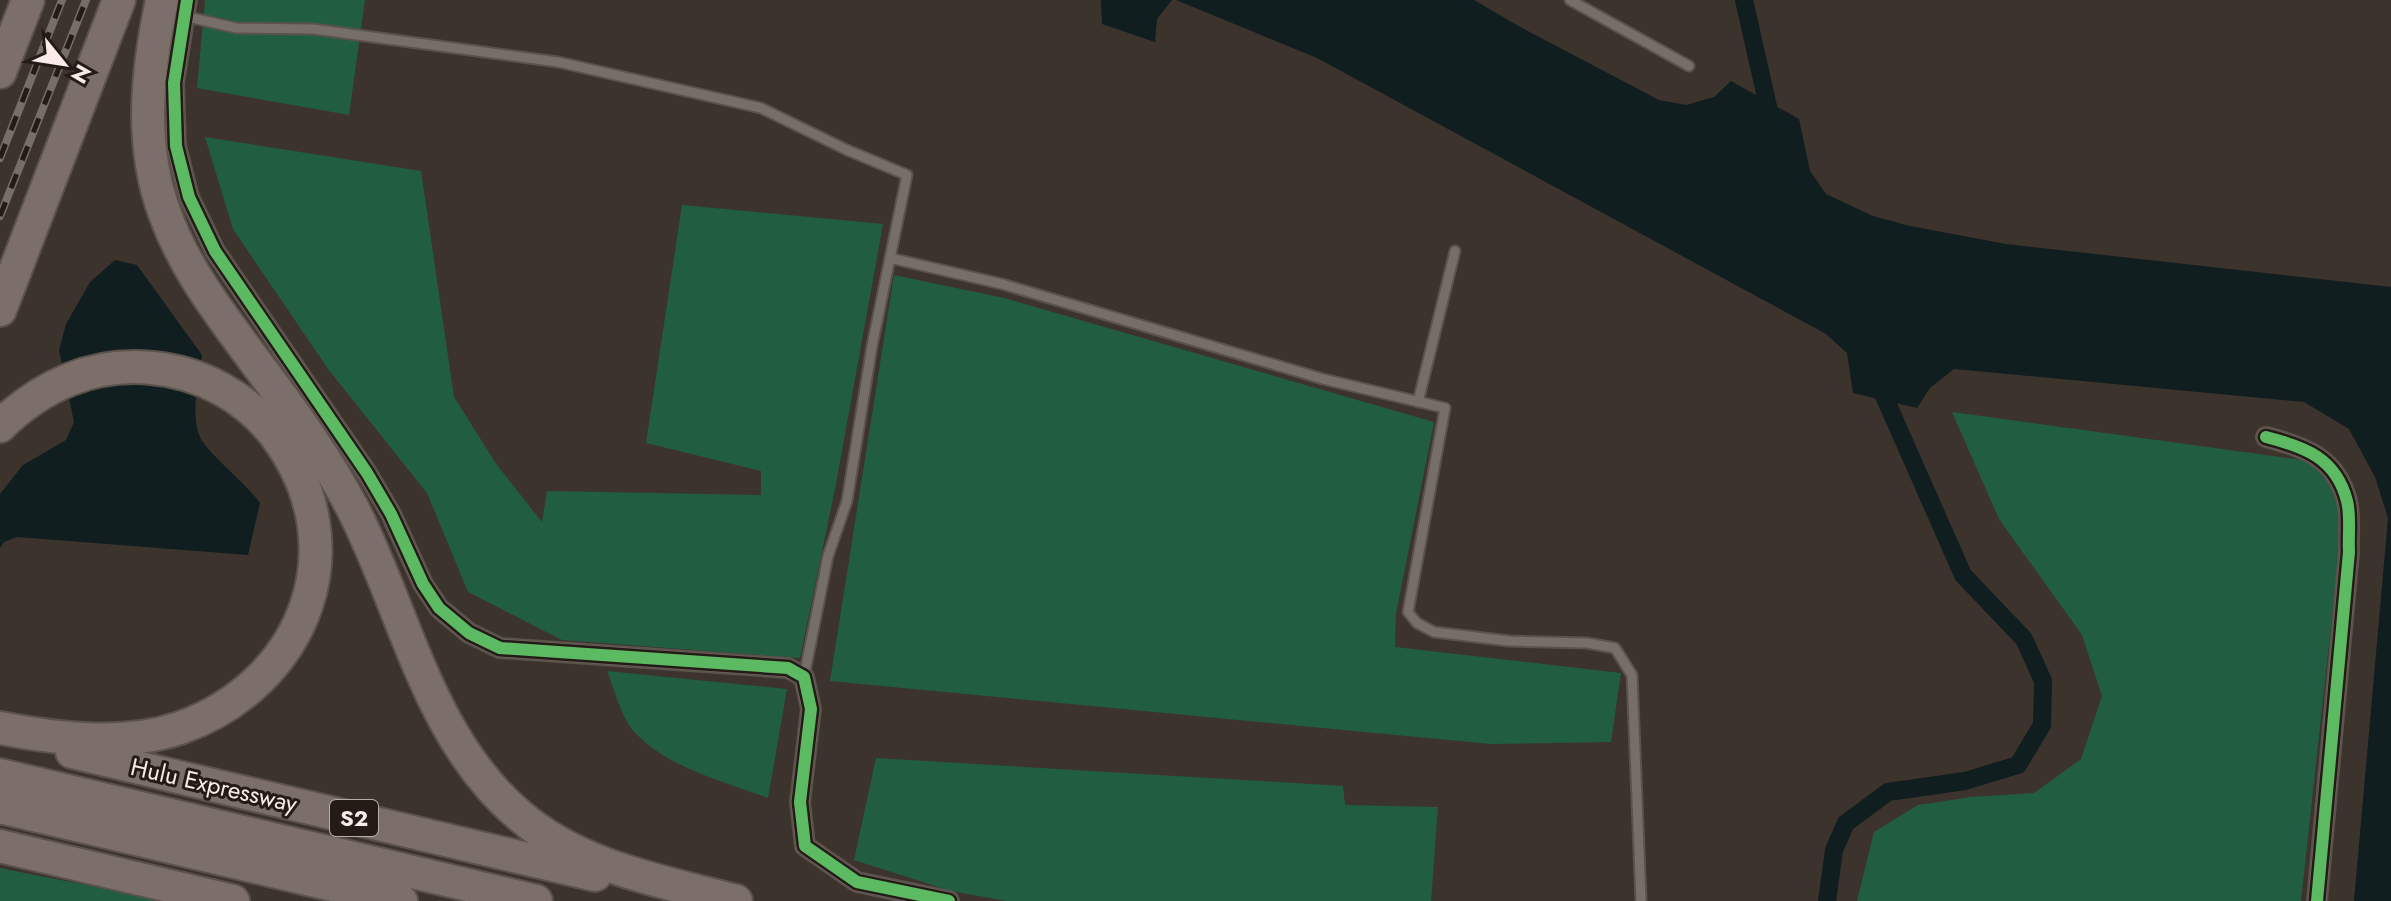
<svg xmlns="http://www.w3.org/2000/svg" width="2391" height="901" font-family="Jost,sans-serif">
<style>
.green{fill:#215d41}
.water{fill:#101e20}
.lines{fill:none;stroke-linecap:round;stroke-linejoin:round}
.canal{stroke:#101e20;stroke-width:18}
.lane-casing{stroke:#5b524c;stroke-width:13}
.street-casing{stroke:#5b524c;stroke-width:22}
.highway-casing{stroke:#5b524c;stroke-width:36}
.lane{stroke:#766e69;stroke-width:9}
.street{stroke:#766e69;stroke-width:18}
.highway{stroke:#7c6e69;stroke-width:32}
.rail-casing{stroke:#766e69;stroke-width:8}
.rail{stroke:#241b17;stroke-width:5;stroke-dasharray:15;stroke-linecap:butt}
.cycleway-casing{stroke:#241b17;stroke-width:17}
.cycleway{stroke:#5cba63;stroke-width:12}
.labels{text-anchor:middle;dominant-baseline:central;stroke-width:6;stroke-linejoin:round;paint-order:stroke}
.shield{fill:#241b17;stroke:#b9ada8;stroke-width:2}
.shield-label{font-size:22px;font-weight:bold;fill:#f9ece6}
.street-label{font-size:24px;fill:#f9ece6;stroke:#241b17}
</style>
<rect width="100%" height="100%" fill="#3d332d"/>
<g class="green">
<polygon points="205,0 365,0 349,115 197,88"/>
<polygon points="205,137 421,171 454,397 497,465 542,522 547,491 761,495 761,471 646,443 682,205 883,224 836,484 800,658 562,640 468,592 427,493 328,369 233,229"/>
<polygon points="894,275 1004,298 1434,422 1396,614 1395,647 1621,673 1611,742 1491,744 830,681"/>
<polygon points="1952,412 2309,461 2335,491 2342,526 2301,901 1857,901 1874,832 1918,805 1971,797 2034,793 2081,759 2102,696 2082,635 1999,519"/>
<path d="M607,671L787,689L768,798C723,781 663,767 631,728C620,713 614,688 607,671Z"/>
<polygon points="876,758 1343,786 1345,805 1438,807 1431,901 1007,901 951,891 854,860"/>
<polygon points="0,868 167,901 0,901"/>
</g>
<g class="water">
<polygon points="1101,0 1172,0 1157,19 1155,42 1102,24"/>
<polygon points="1176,0 1474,0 1522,28 1659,100 1686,105 1714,97 1731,81 1799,119 1810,171 1826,194 1873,216 1910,226 2006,244 2391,287 2391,901 2354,901 2388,518 2375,477 2349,429 2304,402 1954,369 1930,388 1917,408 1853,393 1847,353 1826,334 1317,58"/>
<path d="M115,260L137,265L202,355C199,379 190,414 200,437C207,453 247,484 260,503L248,555L17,537L4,542L0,548V494L23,465L66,440L74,422L59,350L66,324L90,282Z"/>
</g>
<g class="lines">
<g class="canal">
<polyline points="1744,0 1772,124"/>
<polyline points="1827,901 1834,850 1846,823 1888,792 1965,781 2018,765 2042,725 2043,681 2024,639 1963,575 1877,380"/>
</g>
<defs>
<g id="lane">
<polyline points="1570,0 1689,66"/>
<polyline points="184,16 236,28 313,29 558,62 761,108 847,150 907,175 872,346 847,501 828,556 804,677"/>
<polyline points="890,258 1002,284 1323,379 1445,408 1408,612 1417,623 1434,632 1509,641 1587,643 1615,648 1632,675 1641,901"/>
<polyline points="1418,402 1455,251"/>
</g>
<g id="street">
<polyline points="187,0 174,83 176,146 189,197 215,251 367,473 391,514 423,584 439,608 469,633 500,648 788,668 804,677 811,709 800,802 805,846 857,882 949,901"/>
<path d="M2266,437C2305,447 2336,458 2347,501C2351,516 2348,536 2349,552L2317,901"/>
</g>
<g id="highway">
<path d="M162,0C147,72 139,144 165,214C186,272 224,319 260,368C294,413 327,459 353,509C405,611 428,738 519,815C579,867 661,881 736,901"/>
<polyline points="0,72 28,0"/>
<polyline points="0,310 119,0"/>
<path d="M0,426C42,385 94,362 152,368C200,372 247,397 276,436C358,546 306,683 180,728C123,747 57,739 0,728"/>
<polyline points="72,752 595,875"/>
<polyline points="0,775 536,901"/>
<polyline points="0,807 401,901"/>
<polyline points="0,846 233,901"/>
</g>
</defs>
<use href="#lane" class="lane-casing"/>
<use href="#street" class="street-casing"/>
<use href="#highway" class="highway-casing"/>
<use href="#lane" class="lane"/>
<use href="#street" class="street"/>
<use href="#highway" class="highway"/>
<defs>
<g id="rail">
<polyline points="0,158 62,0"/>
<polyline points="0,216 86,0"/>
</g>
</defs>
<use href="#rail" class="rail-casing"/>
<use href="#rail" class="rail"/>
<defs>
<g id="cycleway">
<polyline points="187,0 174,83 176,146 189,197 215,251 367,473 391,514 423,584 439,608 469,633 500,648 788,668 804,677 811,709 800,802 805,846 857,882 949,901"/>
<path d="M2266,437C2305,447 2336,458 2347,501C2351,516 2348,536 2349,552L2317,901"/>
</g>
</defs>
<use href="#cycleway" class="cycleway-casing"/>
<use href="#cycleway" class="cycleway"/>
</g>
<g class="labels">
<rect class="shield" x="330" y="800" width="48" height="36" rx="6"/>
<g class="shield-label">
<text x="354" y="818">S2</text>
</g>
<g class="street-label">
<text transform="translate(214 785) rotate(13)">Hulu Expressway</text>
</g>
</g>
<g transform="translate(64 64) rotate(120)" stroke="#241b17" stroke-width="6" paint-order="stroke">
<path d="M0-6L14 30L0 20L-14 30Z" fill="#f9ece6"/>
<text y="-12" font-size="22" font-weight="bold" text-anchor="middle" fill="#f9ece6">N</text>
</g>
</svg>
